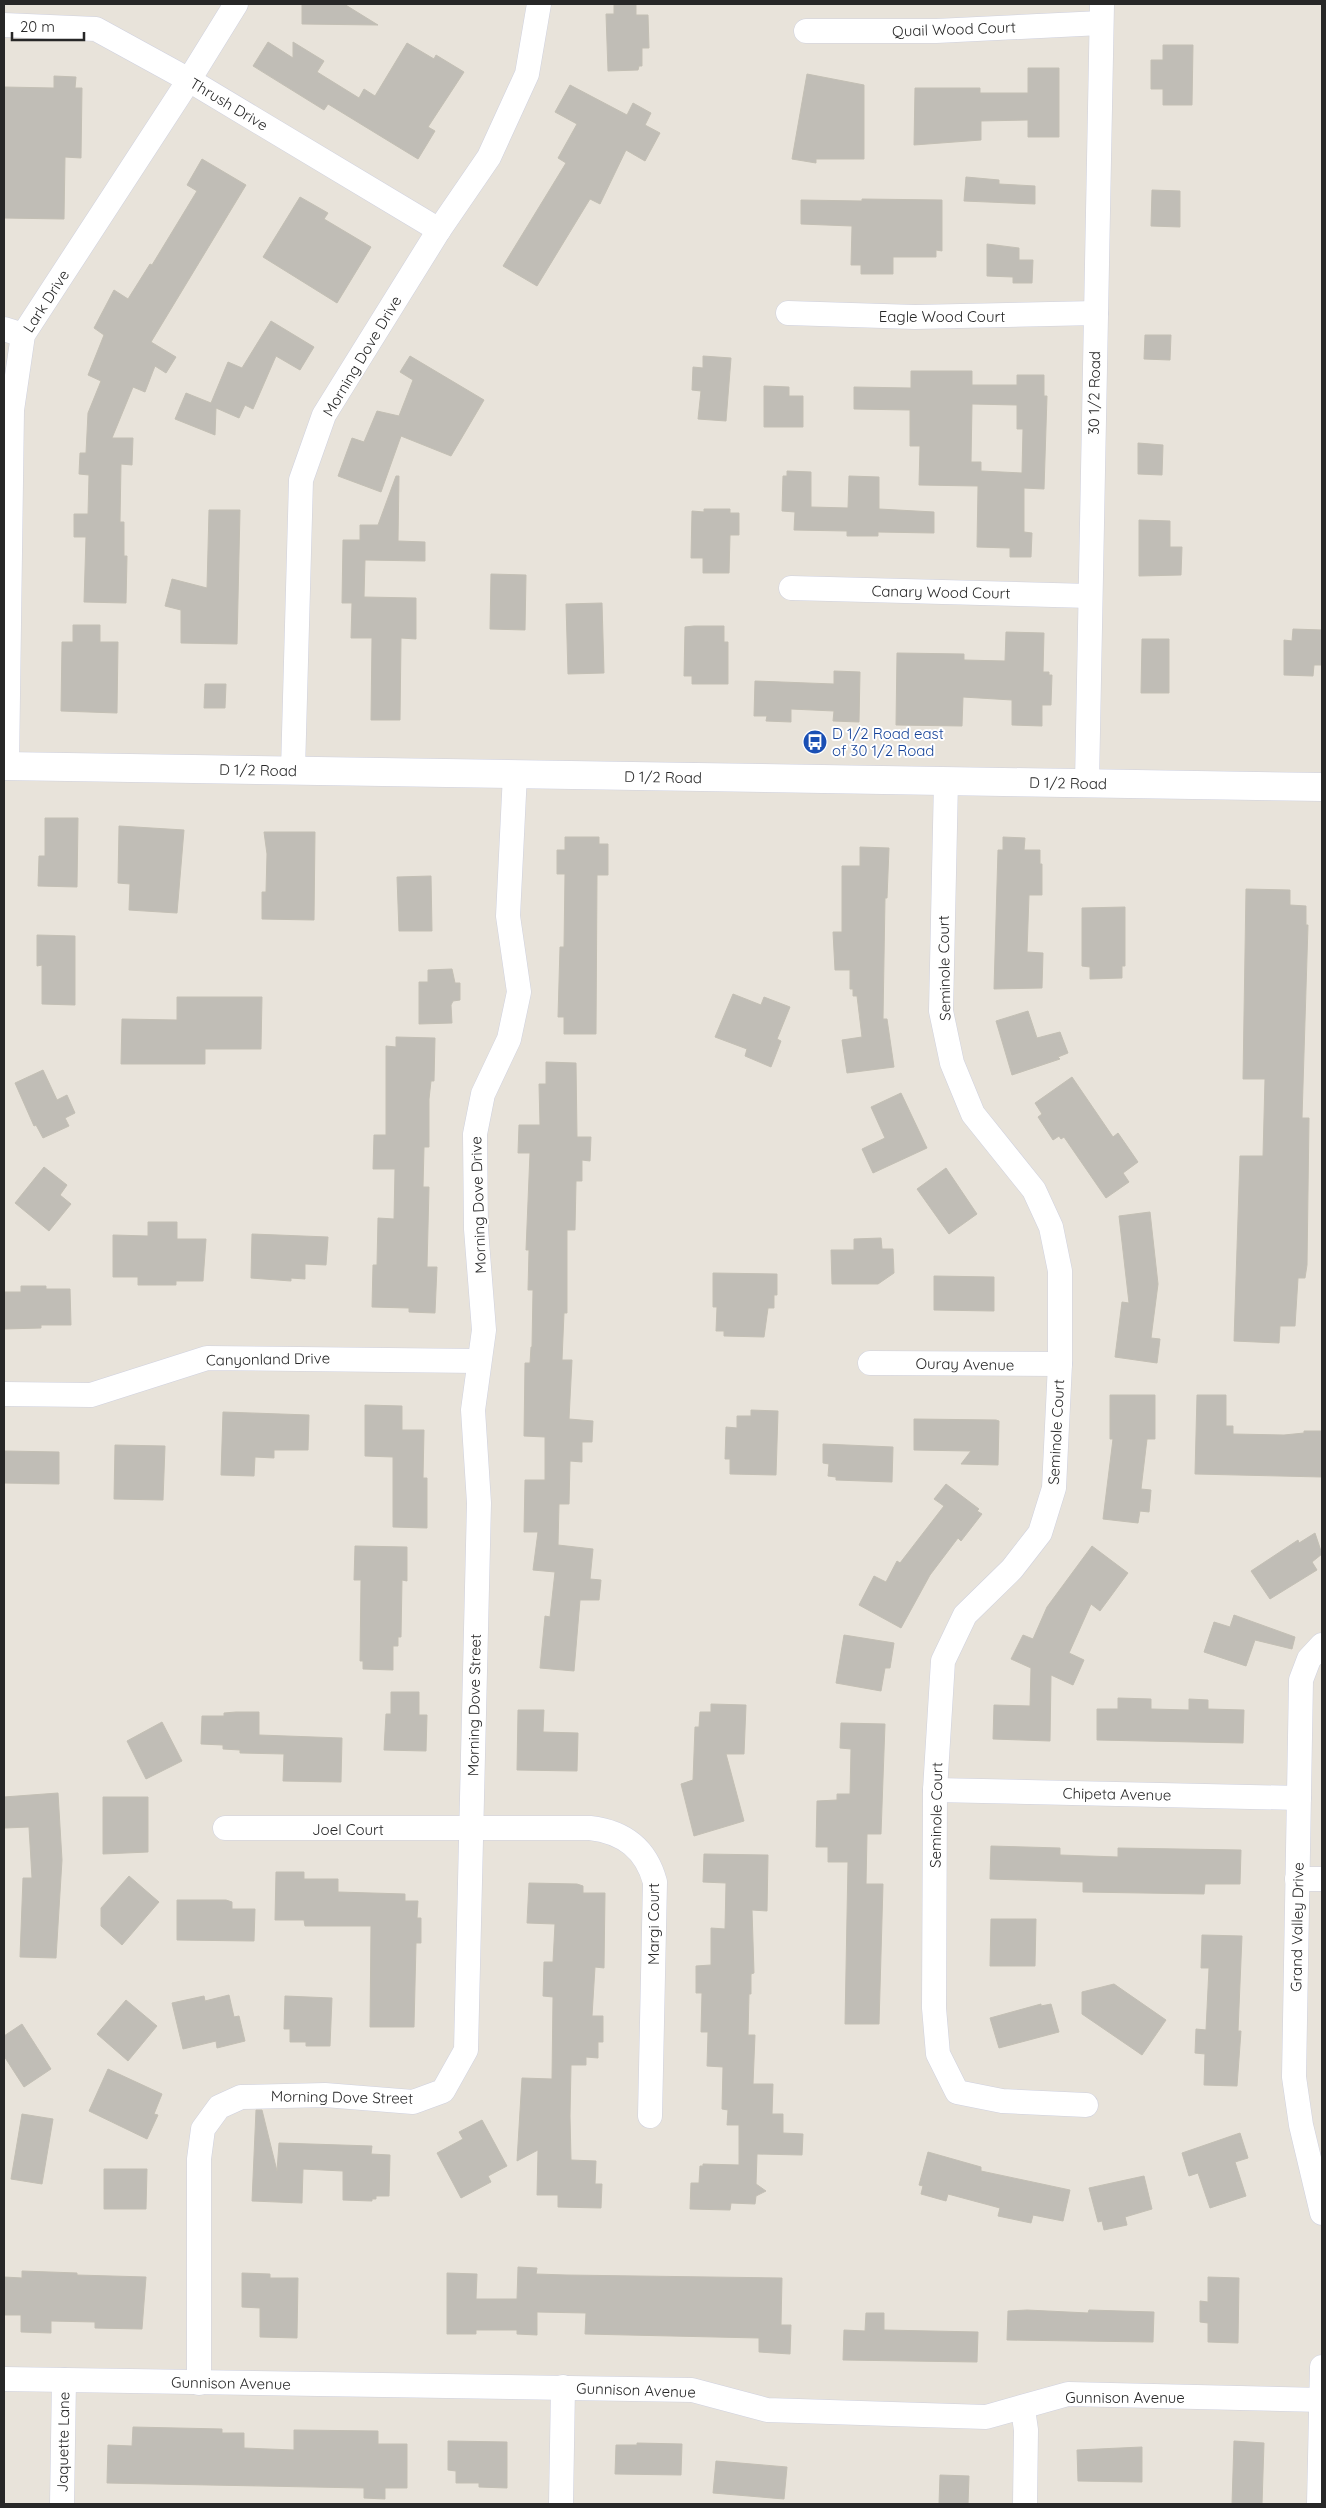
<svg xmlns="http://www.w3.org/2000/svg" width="1326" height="2508" font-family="Quicksand,sans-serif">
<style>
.building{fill:#c0bdb6;stroke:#c3bfb4;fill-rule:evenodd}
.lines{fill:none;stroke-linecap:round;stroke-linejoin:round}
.street-casing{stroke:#cfd1df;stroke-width:25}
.secondary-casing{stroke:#cfd1df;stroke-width:29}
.street{stroke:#fff;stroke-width:24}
.secondary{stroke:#fff;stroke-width:28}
.labels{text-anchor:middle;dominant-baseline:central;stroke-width:4;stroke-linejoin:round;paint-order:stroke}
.street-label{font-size:15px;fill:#272727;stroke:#fff}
.transit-label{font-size:15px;fill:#164399;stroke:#fff;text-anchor:start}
</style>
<rect width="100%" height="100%" fill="#e8e3da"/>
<g class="building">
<polygon points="302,4 344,4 378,25 302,24"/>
<polygon points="636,4 636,15 648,15 649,48 642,48 642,66 639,66 638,70 608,71 606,14 614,14 614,5"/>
<polygon points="268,42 293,58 293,42 324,61 317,72 359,98 364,89 375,96 407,43 434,59 436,55 464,72 428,127 435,131 418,159 328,104 324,110 253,66"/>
<polygon points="1163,45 1193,45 1192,105 1163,105 1163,89 1151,89 1151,60 1163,60"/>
<polygon points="1028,68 1059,68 1059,137 1028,137 1028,120 981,121 981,140 914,145 915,88 980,88 980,93 1028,93"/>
<polygon points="807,74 864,85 864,159 816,159 816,163 792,159"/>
<polygon points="54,76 76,77 75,88 82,88 81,158 65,157 64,219 4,218 4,87 54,88"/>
<polygon points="570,85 627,115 633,103 651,113 645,125 660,133 645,161 626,150 600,204 590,199 537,286 503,266 566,163 558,158 577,124 555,112"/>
<polygon points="202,159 246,185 151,342 176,357 166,373 155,366 145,392 133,387 112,438 133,438 132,465 121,464 120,522 124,522 124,556 127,556 126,603 84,602 86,537 74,537 74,514 88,514 89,475 79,474 80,453 86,453 88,413 101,381 88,375 104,335 94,328 114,290 128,299 150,264 152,265 197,191 187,185"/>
<polygon points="966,177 999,180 999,184 1035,186 1035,204 964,201"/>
<polygon points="1152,190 1180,191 1180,227 1151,226"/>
<polygon points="300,197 328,213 324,219 371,247 337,303 263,257"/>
<polygon points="862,199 942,200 942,251 936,250 936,257 893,257 893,274 861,274 861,265 851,265 852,226 801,224 801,200 862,201"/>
<polygon points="987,244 1019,248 1019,260 1033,260 1032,283 1013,283 1013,277 987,276"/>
<polygon points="271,321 314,347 300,370 276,356 253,409 245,405 239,418 216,408 215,435 175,419 186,393 211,403 228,362 242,368"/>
<polygon points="1145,335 1171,335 1170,360 1144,359"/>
<polygon points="410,356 484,400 451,456 401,436 381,492 338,476 352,438 364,442 377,411 399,416 413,380 400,372"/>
<polygon points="703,356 731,358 726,421 698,419 701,391 692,390 693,367 703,368"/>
<path d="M911,371H972V385H1017V375H1044V396H1047L1044,489L1024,488V532L1032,533L1031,557H1010V548L977,547L978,486L919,485L920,446H910V410L854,409V387L911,388ZM972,404L1017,405V429H1023L1022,473L981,471V462H971Z"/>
<polygon points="764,386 789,387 789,396 803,396 803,427 764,427"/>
<polygon points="1138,443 1163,445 1162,475 1138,474"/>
<polygon points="787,471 811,472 811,507 848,508 849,476 879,477 879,509 934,512 934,533 878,532 878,536 847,536 847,531 794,530 795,512 782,511 783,476 787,476"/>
<polygon points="396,476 399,476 398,541 425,542 425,561 365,560 364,597 416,598 416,639 401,638 400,720 371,720 372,638 351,638 352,603 342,603 343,540 360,540 360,525 378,525"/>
<polygon points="704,509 730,509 730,513 739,513 739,535 730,535 729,573 703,573 703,558 691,558 692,511 704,512"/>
<polygon points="209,510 240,510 237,644 181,643 181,610 165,606 172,579 207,588"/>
<polygon points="1139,520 1170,521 1170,547 1182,547 1181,575 1139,576"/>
<polygon points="491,574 526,575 525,630 490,629"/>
<polygon points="602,603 604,673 568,674 566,604"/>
<polygon points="73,625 100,625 100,642 118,642 117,713 61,711 62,642 73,642"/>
<polygon points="694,626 724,626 724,642 728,642 728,684 692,684 692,676 684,676 685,627"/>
<polygon points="1293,629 1322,630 1322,665 1314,665 1313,676 1284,675 1284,640 1292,641"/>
<polygon points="1006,632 1044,633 1043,672 1049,672 1049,675 1052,675 1051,705 1042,705 1042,726 1012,725 1012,700 963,697 962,726 896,725 897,653 964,654 964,660 1005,661"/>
<polygon points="1142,639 1169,639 1169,693 1141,693"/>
<polygon points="834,671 860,672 859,722 833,721 834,711 791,709 791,722 766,721 767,716 754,716 755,681 834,684"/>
<polygon points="205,684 226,684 225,708 204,708"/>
<polygon points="45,818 78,818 77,887 38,886 39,856 45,856"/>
<polygon points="119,826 184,830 177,913 129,910 130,884 118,883"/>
<polygon points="264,832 315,832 314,920 262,919 262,892 266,892 267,854"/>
<polygon points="565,837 599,837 599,844 608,844 608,875 597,875 596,1034 564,1034 564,1017 558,1017 560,947 564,947 565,874 557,874 557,850 565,850"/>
<polygon points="1003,837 1025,838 1024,850 1040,850 1040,864 1042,864 1042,895 1029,895 1027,952 1043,953 1042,988 994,989 998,850 1003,850"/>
<polygon points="860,847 889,848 887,898 885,898 883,1019 887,1019 894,1067 847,1073 842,1040 862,1037 857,996 853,996 853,989 850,989 850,970 835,970 833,932 842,932 842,866 860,866"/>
<polygon points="431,876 432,931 399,931 397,877"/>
<polygon points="1246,889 1290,890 1290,905 1306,906 1306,925 1308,925 1302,1118 1309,1118 1307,1265 1305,1278 1298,1278 1295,1326 1280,1326 1279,1343 1234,1341 1240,1156 1263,1156 1265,1079 1243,1079"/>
<polygon points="1125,907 1125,966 1122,966 1122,978 1090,979 1090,967 1082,966 1082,908"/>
<polygon points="37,935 75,936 75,1005 42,1004 42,965 37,966"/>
<polygon points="452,969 455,983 460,983 460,1000 453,1001 451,1005 452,1023 419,1024 419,982 428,982 428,970"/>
<polygon points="733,994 761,1005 764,997 790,1007 777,1039 781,1041 771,1067 745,1056 747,1049 715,1037"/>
<polygon points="177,997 262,997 261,1049 205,1049 205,1064 121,1064 122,1019 177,1020"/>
<polygon points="1028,1011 1037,1038 1060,1032 1068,1053 1058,1057 1060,1059 1012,1075 996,1021"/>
<polygon points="396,1037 435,1038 434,1081 431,1081 429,1099 429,1147 424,1147 423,1187 429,1187 427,1267 437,1267 435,1313 409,1312 409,1308 372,1307 373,1265 377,1265 378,1218 394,1219 395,1169 373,1169 374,1135 386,1135 386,1046 396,1047"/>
<polygon points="546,1062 576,1063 577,1137 591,1137 590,1161 582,1160 582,1181 576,1181 575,1230 567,1230 567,1313 564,1313 562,1360 572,1360 569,1419 593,1421 592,1442 582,1442 582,1462 570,1461 569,1504 559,1504 558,1545 593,1549 590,1579 601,1580 599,1600 580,1600 574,1671 540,1668 545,1616 550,1617 555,1572 533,1570 538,1532 524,1532 525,1480 545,1480 545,1437 524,1436 525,1363 530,1363 531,1347 532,1347 533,1290 528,1290 529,1250 526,1250 530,1153 518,1153 519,1125 540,1125 539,1084 546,1084"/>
<polygon points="43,1070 57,1100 67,1095 75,1113 65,1118 69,1126 43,1138 36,1125 34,1126 15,1083"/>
<polygon points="1072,1077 1113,1137 1118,1133 1138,1162 1123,1173 1129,1182 1106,1198 1064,1137 1061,1139 1059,1136 1053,1140 1038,1117 1042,1114 1035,1103"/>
<polygon points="901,1093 927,1148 873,1173 862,1149 885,1138 871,1107"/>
<polygon points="44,1167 67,1185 60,1195 71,1204 49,1231 15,1203"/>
<polygon points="946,1168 977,1214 949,1234 917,1189"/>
<polygon points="1150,1212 1158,1284 1151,1338 1160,1339 1157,1363 1115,1357 1122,1302 1129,1303 1119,1216"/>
<polygon points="148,1222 177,1222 177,1239 206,1239 203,1281 176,1281 176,1285 138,1285 138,1277 113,1277 113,1235 148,1236"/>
<polygon points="252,1234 328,1237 326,1265 305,1264 305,1279 291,1278 291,1281 251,1278"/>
<polygon points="881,1238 882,1249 893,1249 894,1273 878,1284 832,1284 831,1250 854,1250 854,1239"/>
<polygon points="713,1273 777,1274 777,1295 774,1295 774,1308 768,1308 764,1337 724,1336 724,1331 716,1331 717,1307 713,1307"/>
<polygon points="934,1276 994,1277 994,1311 934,1310"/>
<polygon points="21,1286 46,1286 46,1289 70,1289 71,1325 41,1325 41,1328 4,1329 4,1292 21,1292"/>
<polygon points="1110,1395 1155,1395 1155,1439 1147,1439 1141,1489 1151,1490 1149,1512 1140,1511 1138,1523 1103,1519 1113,1439 1110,1439"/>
<polygon points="1197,1395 1226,1395 1226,1426 1233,1426 1233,1434 1284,1435 1304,1433 1304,1431 1322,1431 1322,1477 1195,1474"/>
<polygon points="365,1405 402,1406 402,1430 424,1430 423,1478 427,1478 427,1528 393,1527 393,1457 365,1456"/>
<polygon points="751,1410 778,1411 776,1475 730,1474 730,1459 725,1459 726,1427 737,1428 737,1416 751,1416"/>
<polygon points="223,1412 309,1415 308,1450 274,1450 274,1458 255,1457 254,1476 221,1475"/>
<polygon points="914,1419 996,1420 999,1421 998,1465 961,1464 971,1451 914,1450"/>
<polygon points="823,1444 893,1447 892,1482 836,1480 836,1477 828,1476 829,1464 823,1463"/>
<polygon points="115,1445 165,1446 163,1500 114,1499"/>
<polygon points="4,1451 59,1452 59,1484 4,1483"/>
<polygon points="946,1484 979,1509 977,1511 982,1514 961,1541 958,1538 930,1575 901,1628 859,1605 874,1576 886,1582 897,1561 900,1563 944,1506 934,1499"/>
<polygon points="1315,1533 1322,1554 1312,1562 1317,1570 1270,1599 1251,1571 1298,1540 1299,1543"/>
<polygon points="355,1546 407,1547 407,1581 402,1580 401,1637 398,1637 398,1646 393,1646 393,1670 363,1669 363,1661 360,1661 361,1580 354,1580"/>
<polygon points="1092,1546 1128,1573 1100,1611 1091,1604 1069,1653 1084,1660 1073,1685 1051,1675 1050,1741 993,1739 994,1705 1030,1706 1031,1668 1011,1659 1023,1635 1033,1639 1047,1607"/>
<polygon points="1234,1615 1295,1637 1292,1649 1255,1640 1246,1666 1204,1652 1214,1622 1230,1627"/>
<polygon points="844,1635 894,1643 890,1668 885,1668 881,1691 836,1683"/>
<polygon points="391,1692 419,1692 419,1715 427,1715 426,1751 384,1750 386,1714 391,1714"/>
<polygon points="1118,1698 1151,1699 1151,1709 1189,1710 1189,1699 1208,1700 1208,1709 1244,1710 1243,1743 1097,1740 1097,1709 1118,1709"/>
<polygon points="711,1704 746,1705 744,1754 726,1754 744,1821 694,1836 681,1784 693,1780 695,1727 699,1727 700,1712 711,1712"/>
<polygon points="518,1710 544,1710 543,1732 578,1733 577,1771 517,1770"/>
<polygon points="236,1712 259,1712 259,1735 342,1738 341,1782 283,1781 284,1754 240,1753 240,1750 223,1749 223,1745 201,1744 202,1716 224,1716 224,1713"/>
<polygon points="162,1722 182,1761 146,1779 127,1741"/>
<polygon points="841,1723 885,1724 881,1834 867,1834 866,1884 883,1884 879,2024 845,2024 848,1862 828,1862 828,1847 816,1847 817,1801 837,1800 837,1794 850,1794 851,1749 840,1748"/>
<polygon points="58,1793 62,1860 56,1958 20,1957 23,1878 32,1878 29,1827 5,1828 4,1797"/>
<polygon points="103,1797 148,1797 148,1852 103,1854"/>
<polygon points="991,1846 1060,1848 1060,1855 1118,1857 1118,1848 1241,1850 1240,1884 1205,1884 1204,1894 1083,1892 1083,1882 990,1879"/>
<polygon points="704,1854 768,1855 767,1911 752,1910 754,1973 751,1974 751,1994 749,1994 748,2035 755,2035 753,2084 773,2084 772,2114 783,2114 783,2133 803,2134 802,2155 757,2154 756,2184 766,2191 756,2196 755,2204 731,2203 730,2210 690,2209 691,2183 699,2183 700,2166 703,2166 703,2164 739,2165 739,2125 727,2125 728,2110 722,2109 723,2067 707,2066 708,2032 701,2032 702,1993 696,1993 696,1966 711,1965 711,1928 725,1929 726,1883 703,1882"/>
<polygon points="276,1872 304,1872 304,1879 338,1879 338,1892 405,1894 405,1901 418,1901 417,1918 421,1918 421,1943 416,1943 414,2027 370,2027 371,1926 305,1926 304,1920 275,1920"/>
<polygon points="129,1876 159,1902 122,1945 101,1926 101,1908"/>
<polygon points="529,1883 577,1884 583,1886 583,1893 605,1893 604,1968 595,1967 592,2016 603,2016 603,2042 598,2042 598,2058 586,2057 586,2065 571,2065 570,2116 571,2160 596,2161 595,2184 602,2184 601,2208 558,2207 558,2195 537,2195 538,2150 517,2161 522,2078 552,2079 553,1997 543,1996 544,1962 553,1962 555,1924 527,1923"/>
<polygon points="177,1900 226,1900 232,1902 232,1909 255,1909 254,1941 177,1940"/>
<polygon points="991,1919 1036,1919 1035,1966 990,1966"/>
<polygon points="1202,1935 1242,1936 1238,2031 1241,2031 1237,2086 1204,2085 1205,2054 1195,2053 1196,2029 1206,2030 1209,1968 1201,1968"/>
<polygon points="1114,1984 1166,2020 1142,2055 1082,2014 1082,1992"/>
<polygon points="229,1995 234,2017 239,2016 245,2041 217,2048 216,2041 183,2049 172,2003 204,1996 205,2001"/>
<polygon points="285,1996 332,1998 330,2046 306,2046 306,2042 290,2042 290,2029 284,2029"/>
<polygon points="126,2000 157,2026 128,2061 97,2034"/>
<polygon points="1041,2004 1041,2006 1051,2004 1059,2032 999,2048 990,2018"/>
<polygon points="22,2024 51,2069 24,2087 4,2056 4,2036"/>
<polygon points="108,2069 162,2094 154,2114 158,2115 147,2139 89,2111"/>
<polygon points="256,2110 262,2110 277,2171 279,2143 372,2146 371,2154 390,2155 389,2196 376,2196 376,2199 372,2199 372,2201 343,2200 343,2171 303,2169 302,2203 252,2201"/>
<polygon points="22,2114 53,2119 42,2184 11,2179"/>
<polygon points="482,2120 507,2166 488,2176 491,2182 461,2198 437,2153 463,2139 459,2132"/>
<polygon points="1240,2133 1248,2158 1235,2162 1246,2196 1210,2208 1198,2173 1189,2176 1182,2153"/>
<polygon points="928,2152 981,2167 981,2171 1070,2190 1063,2221 1033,2215 1031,2223 998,2216 1000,2208 948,2194 946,2201 921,2194 923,2186 919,2185"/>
<polygon points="104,2169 147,2169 146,2209 104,2209"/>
<polygon points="1144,2176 1152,2209 1125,2217 1127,2225 1104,2230 1102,2221 1098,2222 1089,2188"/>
<polygon points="518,2267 537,2268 536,2274 566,2275 782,2278 781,2325 791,2325 790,2354 759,2352 759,2338 585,2334 586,2313 537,2312 537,2335 517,2334 517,2330 476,2330 476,2334 447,2334 447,2273 477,2274 476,2299 517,2299"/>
<polygon points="22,2271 77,2273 77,2275 146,2277 142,2329 95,2328 95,2322 51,2321 51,2333 21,2332 21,2315 4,2315 4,2277 22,2278"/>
<polygon points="242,2273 270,2274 270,2278 298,2278 297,2338 260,2337 260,2308 242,2307"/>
<polygon points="1208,2277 1239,2278 1238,2343 1208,2342 1208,2323 1200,2322 1200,2301 1208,2302"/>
<polygon points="1027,2310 1088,2313 1089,2310 1154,2312 1153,2342 1007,2340 1008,2311"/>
<polygon points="866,2313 884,2313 884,2330 978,2332 977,2362 843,2360 844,2330 865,2331"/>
<polygon points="133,2427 222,2429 222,2433 244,2433 244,2448 294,2450 294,2430 378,2431 378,2444 407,2444 407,2488 385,2488 385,2499 364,2498 364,2488 107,2483 108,2445 132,2446"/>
<polygon points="448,2441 507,2442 507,2488 479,2487 479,2483 456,2483 456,2471 448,2470"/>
<polygon points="1234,2441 1264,2443 1262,2504 1232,2504"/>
<polygon points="637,2443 682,2444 681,2475 615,2474 616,2445 637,2445"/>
<polygon points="1142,2447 1142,2482 1078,2481 1077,2450"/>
<polygon points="716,2461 787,2467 784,2499 713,2493"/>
<polygon points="940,2475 969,2476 968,2504 939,2504"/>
</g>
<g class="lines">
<defs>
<g id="street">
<polyline points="4,25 96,29 189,80 439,230"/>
<polyline points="806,31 936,31 1101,23"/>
<polyline points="788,313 915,317 1096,313"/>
<polyline points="4,329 23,335"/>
<polyline points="791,588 1090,596"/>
<polyline points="7,766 12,410 23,335 189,80 236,4"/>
<polyline points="293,770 301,480 324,415 439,230 489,157 527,74 539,4"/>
<polyline points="946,781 941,1011 952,1063 973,1114 1034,1190 1051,1227 1060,1271 1060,1364 1054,1488 1040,1533 1012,1569 965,1615 943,1661 935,1790 934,2008 938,2054 957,2092 1002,2101 1086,2105"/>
<polyline points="1087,783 1102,4"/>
<polyline points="870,1363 1060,1364"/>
<polyline points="4,1394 91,1395 207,1358 478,1361"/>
<polyline points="1322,1645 1309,1659 1301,1680 1294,2077 1301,2125 1322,2213"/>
<polyline points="935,1790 1299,1798"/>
<path d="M225,1828H590C624,1832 646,1849 655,1882L650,2116"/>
<polyline points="1297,1879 1322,1879"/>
<polyline points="4,2379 692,2390 767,2410 986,2417 1068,2394 1322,2400"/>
<polyline points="199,2383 199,2159 203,2129 219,2107 241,2097 325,2095 413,2102 443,2091 466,2050 479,1503 473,1410 484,1330 476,1229 475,1134 483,1094 509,1039 519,992 508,916 515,774"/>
<polyline points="1023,2409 1026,2430 1025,2504"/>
<polyline points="62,2504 64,2380"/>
<polyline points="561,2504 563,2387"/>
<polyline points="1319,2504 1322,2367"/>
</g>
<polyline id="secondary" points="4,766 1322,787"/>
</defs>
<use href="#street" class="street-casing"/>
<use href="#secondary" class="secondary-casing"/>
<use href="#street" class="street"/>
<use href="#secondary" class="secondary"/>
</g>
<defs>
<symbol id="bus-disc" viewBox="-11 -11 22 22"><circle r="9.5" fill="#1a4fb4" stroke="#fff"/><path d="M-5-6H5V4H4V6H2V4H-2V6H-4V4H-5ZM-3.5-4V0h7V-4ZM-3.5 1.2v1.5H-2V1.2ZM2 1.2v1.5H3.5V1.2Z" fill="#fff"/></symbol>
</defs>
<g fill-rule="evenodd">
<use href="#bus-disc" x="801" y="728" width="28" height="28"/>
</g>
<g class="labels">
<g class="street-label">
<text transform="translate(954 29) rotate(-2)">Quail Wood Court</text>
<text transform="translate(229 104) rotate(31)">Thrush Drive</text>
<text transform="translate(46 301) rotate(-57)">Lark Drive</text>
<text x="942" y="316">Eagle Wood Court</text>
<text transform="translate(362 356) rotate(-59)">Morning Dove Drive</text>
<text transform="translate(1094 393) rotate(-89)">30 1/2 Road</text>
<text transform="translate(941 592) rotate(1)">Canary Wood Court</text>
<text transform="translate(258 770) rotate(1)">D 1/2 Road</text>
<text transform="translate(663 777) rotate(1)">D 1/2 Road</text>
<text transform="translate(1068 783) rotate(1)">D 1/2 Road</text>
<text transform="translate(944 968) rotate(-91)">Seminole Court</text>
<text transform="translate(478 1205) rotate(-92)">Morning Dove Drive</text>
<text transform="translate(268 1359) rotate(-1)">Canyonland Drive</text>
<text transform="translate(965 1364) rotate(1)">Ouray Avenue</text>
<text transform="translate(1056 1432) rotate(-87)">Seminole Court</text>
<text transform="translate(474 1705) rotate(-89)">Morning Dove Street</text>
<text transform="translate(1117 1794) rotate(1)">Chipeta Avenue</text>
<text transform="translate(936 1815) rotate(-89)">Seminole Court</text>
<text x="348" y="1829">Joel Court</text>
<text transform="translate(653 1924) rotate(-90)">Margi Court</text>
<text transform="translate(1297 1927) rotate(-89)">Grand Valley Drive</text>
<text transform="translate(342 2097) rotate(1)">Morning Dove Street</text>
<text transform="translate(231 2383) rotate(1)">Gunnison Avenue</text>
<text transform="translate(636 2390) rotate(2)">Gunnison Avenue</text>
<text x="1125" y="2397">Gunnison Avenue</text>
<text transform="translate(63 2442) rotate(-89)">Jaquette Lane</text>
</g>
<g class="transit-label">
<text x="832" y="733">D 1/2 Road east<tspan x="832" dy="17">of 30 1/2 Road</tspan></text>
</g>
</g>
<rect width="1326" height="2508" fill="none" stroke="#272727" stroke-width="10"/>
<path d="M12 32v8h72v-8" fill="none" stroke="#272727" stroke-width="2.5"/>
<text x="20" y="32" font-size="15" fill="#272727" stroke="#ffffff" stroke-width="4" paint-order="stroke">20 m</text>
</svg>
